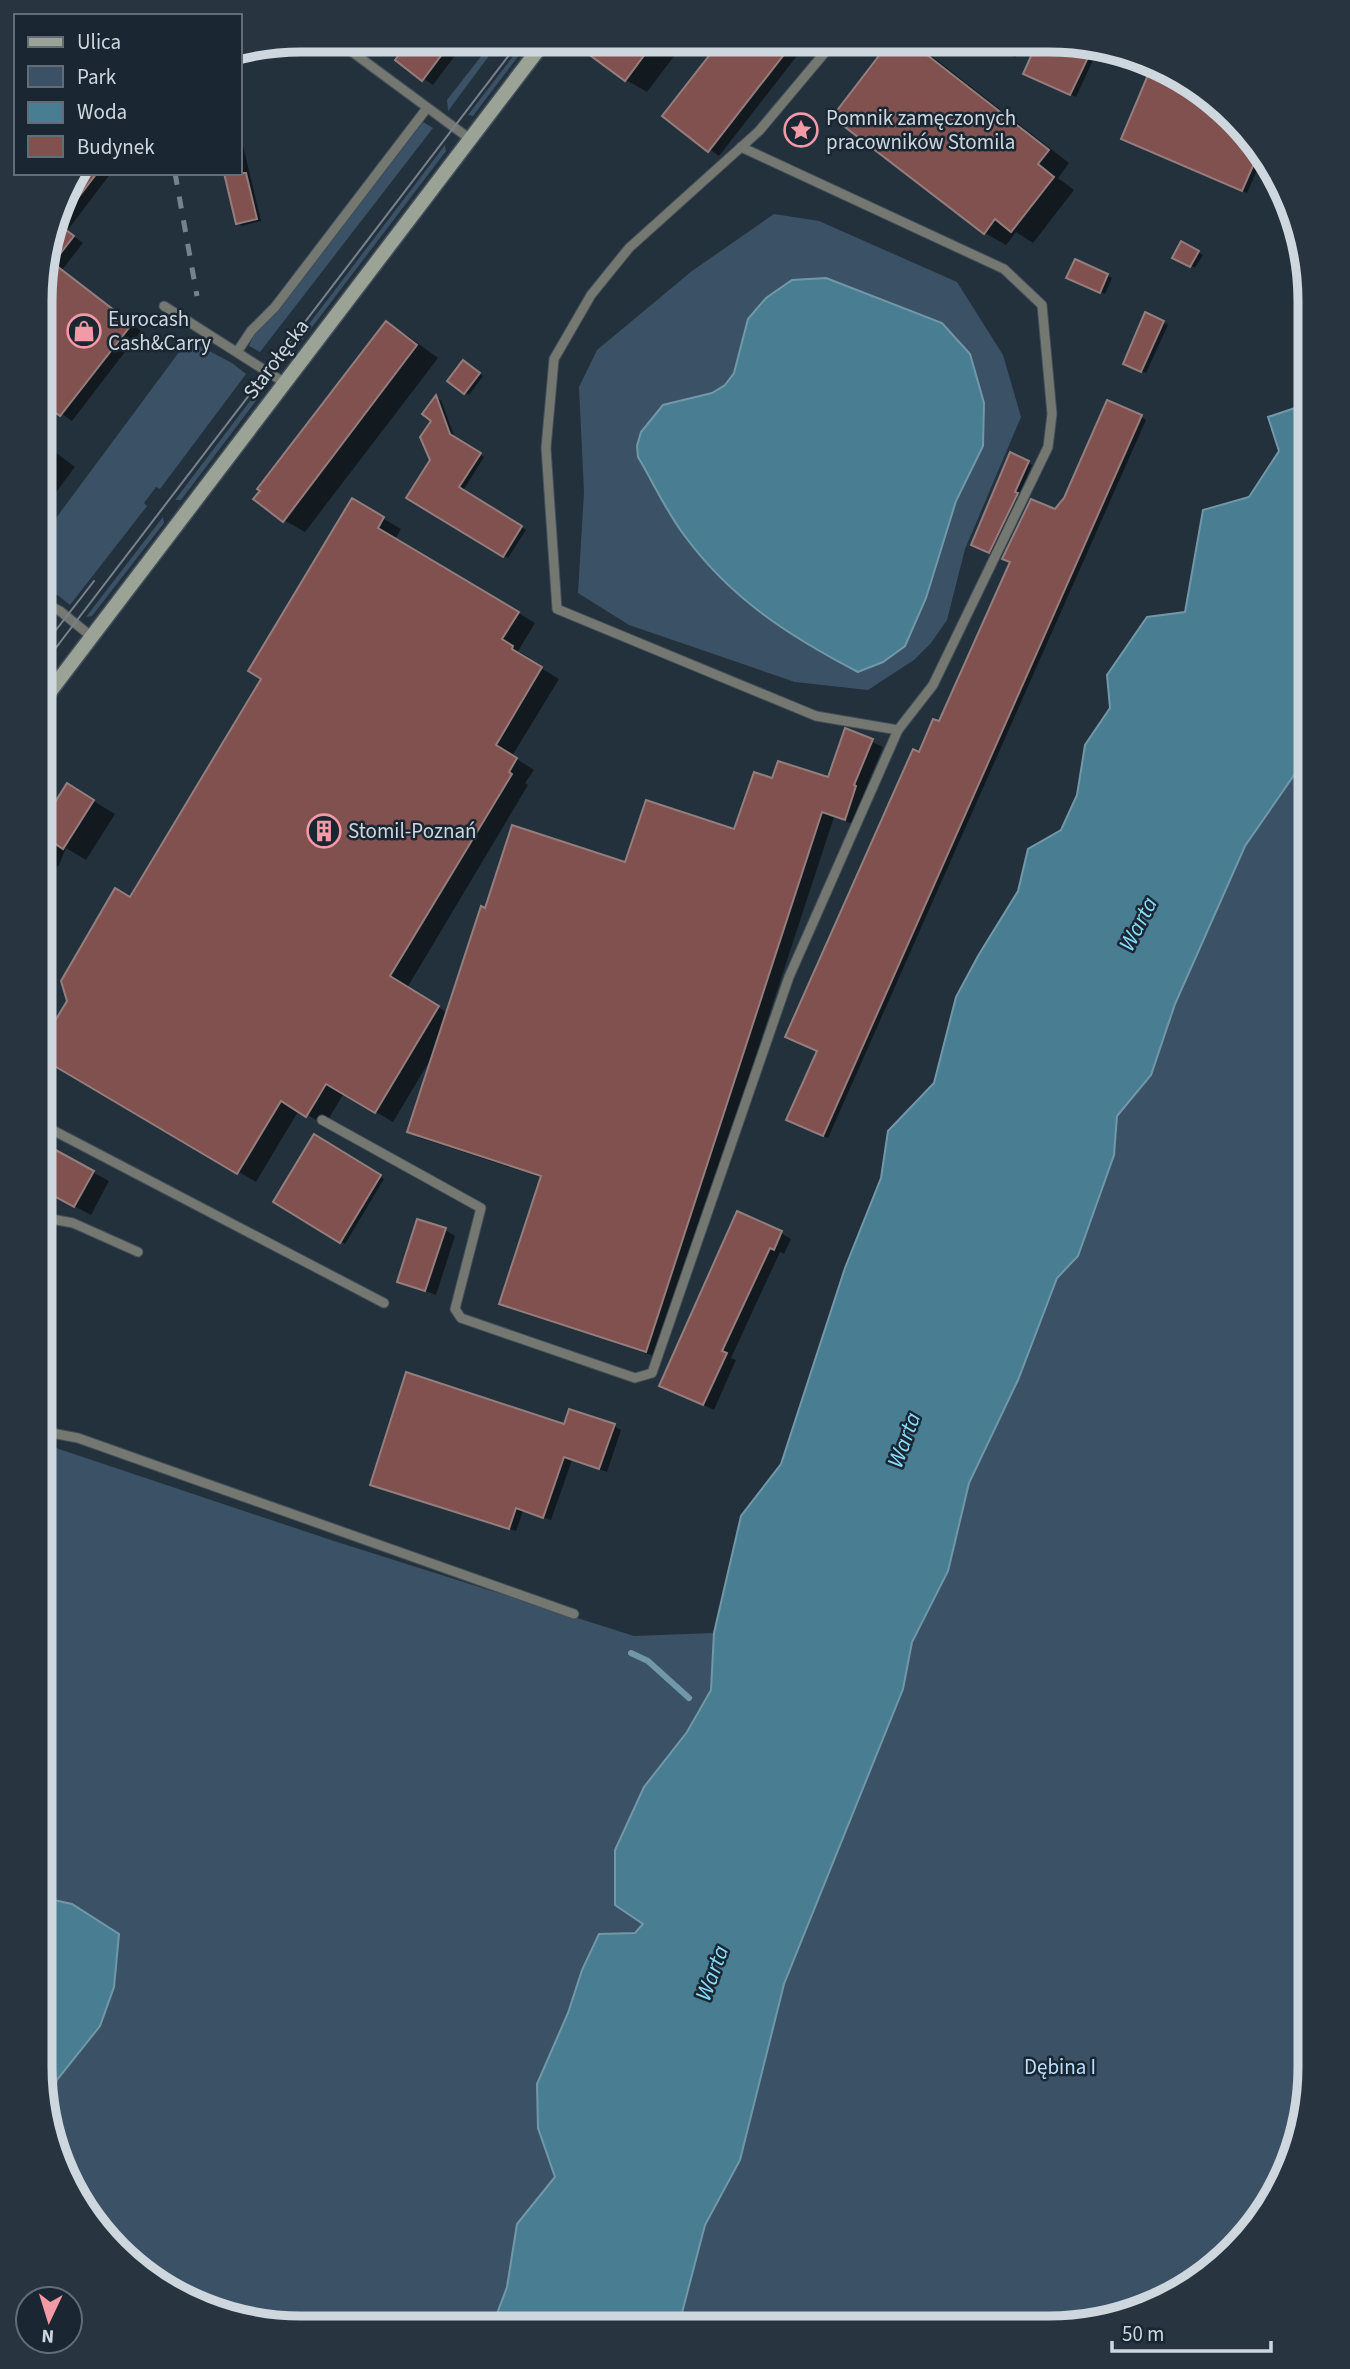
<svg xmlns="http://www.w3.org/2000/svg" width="1350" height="2369" font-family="'Source Sans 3',sans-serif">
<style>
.green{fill:#3b5266}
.water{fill:#497d92;stroke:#7198a9;stroke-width:2}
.shadow{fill:#0007}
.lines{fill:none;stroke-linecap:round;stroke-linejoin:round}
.stream{stroke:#7198a9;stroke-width:6}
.building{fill:#815150;stroke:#947e7d;stroke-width:2}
.lane-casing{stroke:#424f5a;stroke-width:11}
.secondary-casing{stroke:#424f5a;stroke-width:17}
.lane{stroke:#747871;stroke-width:9}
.secondary{stroke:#9ba296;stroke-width:14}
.tram{stroke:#77828c;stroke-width:2}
.rail{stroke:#77828c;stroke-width:5;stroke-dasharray:12 12;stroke-linecap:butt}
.labels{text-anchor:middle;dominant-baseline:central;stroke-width:5;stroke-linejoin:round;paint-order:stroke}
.poi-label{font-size:21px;fill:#ced7de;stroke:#1a2732;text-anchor:start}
.street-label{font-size:21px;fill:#ced7de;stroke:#1a2732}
.park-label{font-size:21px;fill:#badefc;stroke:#1a2732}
.water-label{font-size:23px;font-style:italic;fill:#8df;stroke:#1a2732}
.rim{fill:none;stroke:#ced7de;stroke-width:9}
</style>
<rect width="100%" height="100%" fill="#23313d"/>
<g class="green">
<polygon points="493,41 500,41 448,111 447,100"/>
<polygon points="524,42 529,42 473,116 468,115"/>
<polygon points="423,122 433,128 260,352 249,346 254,335 280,309"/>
<polygon points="445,145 446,151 290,356 284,357"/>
<polygon points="774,214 819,221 957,282 1003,355 1021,417 965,549 947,620 931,643 914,660 868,690 795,682 629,625 578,593 584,492 579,387 597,350 692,271"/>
<polygon points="188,340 232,363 246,374 160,489 156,487 144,503 147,506 70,605 59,596 42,589 42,537"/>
<polygon points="253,397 258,398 181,500 175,500"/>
<polygon points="163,517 164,523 92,616 86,617"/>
<polygon points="1310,752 1309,2085 1290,2167 1256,2227 1194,2284 1133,2315 1048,2329 678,2328 705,2225 740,2160 784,1984 903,1689 912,1642 948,1571 969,1483 1018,1380 1057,1278 1078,1256 1114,1155 1117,1116 1151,1075 1175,1004 1245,846"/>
<polygon points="41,1443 334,1541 634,1636 714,1633 711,1690 687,1732 644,1787 643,1924 635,1933 582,1970 538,2128 555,2177 517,2224 507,2287 492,2327 267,2326 201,2309 142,2275 85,2213 54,2152 48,2115 57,2080 100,2026 114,1987 72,1904 40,1897"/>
</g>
<g class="water">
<path d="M826,278L942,323L970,354L984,403L983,446L956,501L926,598L905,646L883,662L858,672C789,636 731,599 684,535C666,511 653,482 638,457L637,446L641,432L663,405L712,393L725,385L734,373L748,319L766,298L792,280Z"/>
<polygon points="1310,403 1310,752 1245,846 1175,1004 1151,1075 1117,1116 1114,1155 1078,1256 1057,1278 1018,1380 969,1483 948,1571 912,1642 903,1689 784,1984 740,2160 705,2225 678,2328 492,2327 507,2287 517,2224 555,2177 538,2128 537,2084 568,2013 582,1970 599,1934 635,1933 643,1924 615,1905 615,1850 644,1787 687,1732 711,1690 714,1633 741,1516 781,1464 845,1268 881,1178 888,1131 934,1083 956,997 978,956 1018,891 1028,849 1061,830 1077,795 1085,745 1110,708 1107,675 1147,617 1185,612 1203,510 1249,497 1279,451 1268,417"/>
<polygon points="40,1897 72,1904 119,1934 114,1987 100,2026 57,2080 48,2115 40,2067"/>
</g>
<g class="shadow">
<polygon points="412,41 466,41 433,85 397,60"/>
<polygon points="598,42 684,43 647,92 626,80"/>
<polygon points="722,43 807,43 719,156 665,116"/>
<polygon points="891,44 915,44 919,46 1069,163 1058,178 1074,190 1033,243 1016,232 1006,245 985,233 835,116"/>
<polygon points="992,45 1025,45 1015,58"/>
<polygon points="1038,45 1100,45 1076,97 1025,73"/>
<polygon points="1164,67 1220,105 1264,154 1247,193 1128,141"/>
<polygon points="240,133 261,221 242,226 238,223"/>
<polygon points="77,173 111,173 67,231 83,243 62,270 141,331 72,421 42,400 42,268 67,186"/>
<polygon points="1182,244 1203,255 1195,268 1175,257"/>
<polygon points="1107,275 1112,278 1105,294 1073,280"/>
<polygon points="1163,322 1168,325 1146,373 1129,365"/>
<polygon points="386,324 408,336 438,358 305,532 284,520"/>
<polygon points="468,365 483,376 469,395 465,392"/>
<polygon points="437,398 441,400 455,438 484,457 463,491 526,530 508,558 409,498 432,460"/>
<polygon points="1141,417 1146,420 828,1138 793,1122 920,754 940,723 1056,511"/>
<polygon points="42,442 75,467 42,511"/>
<polygon points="1011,455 1032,465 1019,495 1021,497 994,554 977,546"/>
<polygon points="352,500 401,529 395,539 535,623 518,651 530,658 528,660 559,679 512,756 534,770 525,783 528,785 407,988 448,1013 486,910 735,831 773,780 829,779 846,730 883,747 864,793 866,794 856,825 834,817 657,1357 512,1309 501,1303 542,1178 420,1138 409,1132 432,1057 393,1122 344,1093 325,1125 299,1110 256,1182 41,1056 131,899 263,678"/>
<polygon points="67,785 115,814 86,860 66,848 59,865 47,876 42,874 42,826"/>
<polygon points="315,1137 384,1179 345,1244 275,1202"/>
<polygon points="41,1144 109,1181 91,1215 41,1188"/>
<polygon points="445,1230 455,1236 436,1295 399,1281"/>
<polygon points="781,1233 791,1239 784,1254 780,1252 731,1358 736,1360 714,1410 662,1385"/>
<polygon points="565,1426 614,1426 621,1430 607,1472 572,1460 551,1520 523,1511 516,1531 372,1484"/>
</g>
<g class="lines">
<polyline class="stream" points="631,1653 648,1661 689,1698"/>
</g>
<g class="building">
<polygon points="410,41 452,41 422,81 395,60"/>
<polygon points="596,42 654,42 625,81 587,53"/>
<polygon points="719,43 793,43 708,152 662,116"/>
<polygon points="888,44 913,44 1049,150 1038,164 1054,177 1011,232 995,219 984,234 832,117"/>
<polygon points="1036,45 1094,45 1070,95 1023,74"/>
<polygon points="1153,63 1164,67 1220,105 1260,150 1242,191 1121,139"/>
<polygon points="77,173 97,173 58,224 74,236 53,263 132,324 60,416 42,402 42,268 67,186"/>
<polygon points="224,173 246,173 257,219 236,224"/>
<polygon points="1181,241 1199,251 1190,267 1172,258"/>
<polygon points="1075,259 1108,274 1100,293 1066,278"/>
<polygon points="1145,312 1164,321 1141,372 1123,364"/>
<polygon points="386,321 417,345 283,522 253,499 260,491 257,489"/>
<polygon points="463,360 480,373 464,394 447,381"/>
<polygon points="436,395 450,434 481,453 459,487 522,526 503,557 406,498 430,460 420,437 431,421 422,414"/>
<polygon points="1107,400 1142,415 823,1136 786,1120 817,1051 785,1037 913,749 919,752 933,719 939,721 1010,562 1002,559 1031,499 1055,509 1064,498"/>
<polygon points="1010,452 1029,461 1015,492 1018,493 989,553 971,545"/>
<polygon points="352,498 384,517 378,528 519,612 502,639 513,646 512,649 542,667 496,745 517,758 509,772 512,774 390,976 439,1006 375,1113 326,1084 306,1117 281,1101 237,1174 41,1058 41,1044 67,1001 61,981 115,888 130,897 261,679 248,671"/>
<polygon points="845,728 873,739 854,785 856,786 845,820 822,812 646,1352 499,1304 541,1176 407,1132 481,906 485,908 512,825 625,862 646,800 734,829 754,772 772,778 778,761 828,777"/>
<polygon points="67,783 94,800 63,849 42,835 42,823"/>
<polygon points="314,1134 381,1175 340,1243 273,1202"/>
<polygon points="41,1142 94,1171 74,1207 41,1189"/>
<polygon points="737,1211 782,1231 774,1250 770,1248 722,1351 727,1353 703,1405 659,1386"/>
<polygon points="417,1219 446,1228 425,1291 397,1282"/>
<polygon points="406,1372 564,1424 569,1409 615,1424 599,1469 564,1457 543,1518 516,1508 509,1529 370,1485"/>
</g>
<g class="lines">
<defs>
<g id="lane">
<polyline points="336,40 470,139"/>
<polyline points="832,44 759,131 629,248 591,295 554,359 546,448 557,609 816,716 898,730"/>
<polyline points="164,306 285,383"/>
<polyline points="237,352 251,331 275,307 427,108"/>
<polyline points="42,602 60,611 92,637"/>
<polyline points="322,1120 481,1208 455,1309 461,1318 635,1378 652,1373 789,977 898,730 933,685 1048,447 1052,414 1042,305 1004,269 741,147"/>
<polyline points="41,1124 384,1303"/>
<polyline points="41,1217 73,1223 138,1252"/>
<polyline points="41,1431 78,1438 574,1614"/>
</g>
<polyline id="secondary" points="42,702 544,42"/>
</defs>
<use href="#lane" class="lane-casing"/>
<use href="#secondary" class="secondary-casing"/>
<use href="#lane" class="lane"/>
<use href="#secondary" class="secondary"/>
<g class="tram">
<polyline points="42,648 94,581"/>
<polyline points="42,666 519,42"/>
</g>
<polyline class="rail" points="175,173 197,296"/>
</g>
<defs>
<symbol id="sight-ring" viewBox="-11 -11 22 22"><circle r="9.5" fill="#1a2732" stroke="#f39aa7" stroke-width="1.5"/><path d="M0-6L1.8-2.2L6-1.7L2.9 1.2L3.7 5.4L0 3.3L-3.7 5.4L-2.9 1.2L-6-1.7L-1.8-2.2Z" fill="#f39aa7"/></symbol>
<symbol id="shop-ring" viewBox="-11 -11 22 22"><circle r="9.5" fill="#1a2732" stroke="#f39aa7" stroke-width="1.5"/><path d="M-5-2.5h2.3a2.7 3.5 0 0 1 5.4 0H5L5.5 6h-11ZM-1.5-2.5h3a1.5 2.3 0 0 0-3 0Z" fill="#f39aa7"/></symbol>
<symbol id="building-ring" viewBox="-11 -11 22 22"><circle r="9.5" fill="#1a2732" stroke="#f39aa7" stroke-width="1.5"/><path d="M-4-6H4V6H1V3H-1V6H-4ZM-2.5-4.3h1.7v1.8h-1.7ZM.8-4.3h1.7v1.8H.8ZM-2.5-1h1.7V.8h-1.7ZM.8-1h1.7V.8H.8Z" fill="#f39aa7"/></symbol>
</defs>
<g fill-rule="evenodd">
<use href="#sight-ring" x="782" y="111" width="38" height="38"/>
<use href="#shop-ring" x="65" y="312" width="38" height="38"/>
<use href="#building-ring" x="305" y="812" width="38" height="38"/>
</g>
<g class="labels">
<g class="poi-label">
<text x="826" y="118">Pomnik zamęczonych<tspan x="826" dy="24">pracowników Stomila</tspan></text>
<text x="108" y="319">Eurocash<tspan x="108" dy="24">Cash&amp;Carry</tspan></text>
<text x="348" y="831">Stomil-Poznań</text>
</g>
<g class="street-label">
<text transform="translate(276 359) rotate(-53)">Starołęcka</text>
</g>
<g class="park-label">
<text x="1060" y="2067">Dębina I</text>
</g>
<g class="water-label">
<text transform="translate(1138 924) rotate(-63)">Warta</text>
<text transform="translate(904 1440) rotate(-70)">Warta</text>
<text transform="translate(712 1973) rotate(-70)">Warta</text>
</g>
</g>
<path d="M0 0H1350V2369H0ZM301 52H1049A249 249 0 0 1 1298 301V2067A249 249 0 0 1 1049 2316H301A249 249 0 0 1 52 2067V301A249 249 0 0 1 301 52Z" fill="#283540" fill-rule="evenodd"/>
<path class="rim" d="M301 52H1049A249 249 0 0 1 1298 301V2067A249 249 0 0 1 1049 2316H301A249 249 0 0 1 52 2067V301A249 249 0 0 1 301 52Z"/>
<rect x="14" y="14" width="228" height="161" fill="#1a2732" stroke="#626d77" stroke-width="2"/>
<rect x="28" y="37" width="35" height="10" fill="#9ba296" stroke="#626d77" stroke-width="2"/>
<text x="77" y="49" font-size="21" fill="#ced7de">Ulica</text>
<rect x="28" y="66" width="35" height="21" fill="#3b5266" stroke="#626d77" stroke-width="2"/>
<text x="77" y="84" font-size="21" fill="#ced7de">Park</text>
<rect x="28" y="102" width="35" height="21" fill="#497d92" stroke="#626d77" stroke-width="2"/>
<text x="77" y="119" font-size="21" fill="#ced7de">Woda</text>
<rect x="28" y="136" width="35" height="21" fill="#815150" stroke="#626d77" stroke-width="2"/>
<text x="77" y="154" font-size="21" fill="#ced7de">Budynek</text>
<g transform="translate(49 2320) rotate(184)"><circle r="33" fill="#1a2732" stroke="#626d77" stroke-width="2"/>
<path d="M0-5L12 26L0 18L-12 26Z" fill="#f39aa7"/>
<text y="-10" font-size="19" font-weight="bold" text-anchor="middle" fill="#ced7de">N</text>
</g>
<path d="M1112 2341v10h159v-10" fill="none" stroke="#ced7de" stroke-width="3.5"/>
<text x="1122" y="2341" font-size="21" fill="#ced7de" stroke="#1a2732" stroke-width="5" paint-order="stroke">50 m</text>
</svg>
